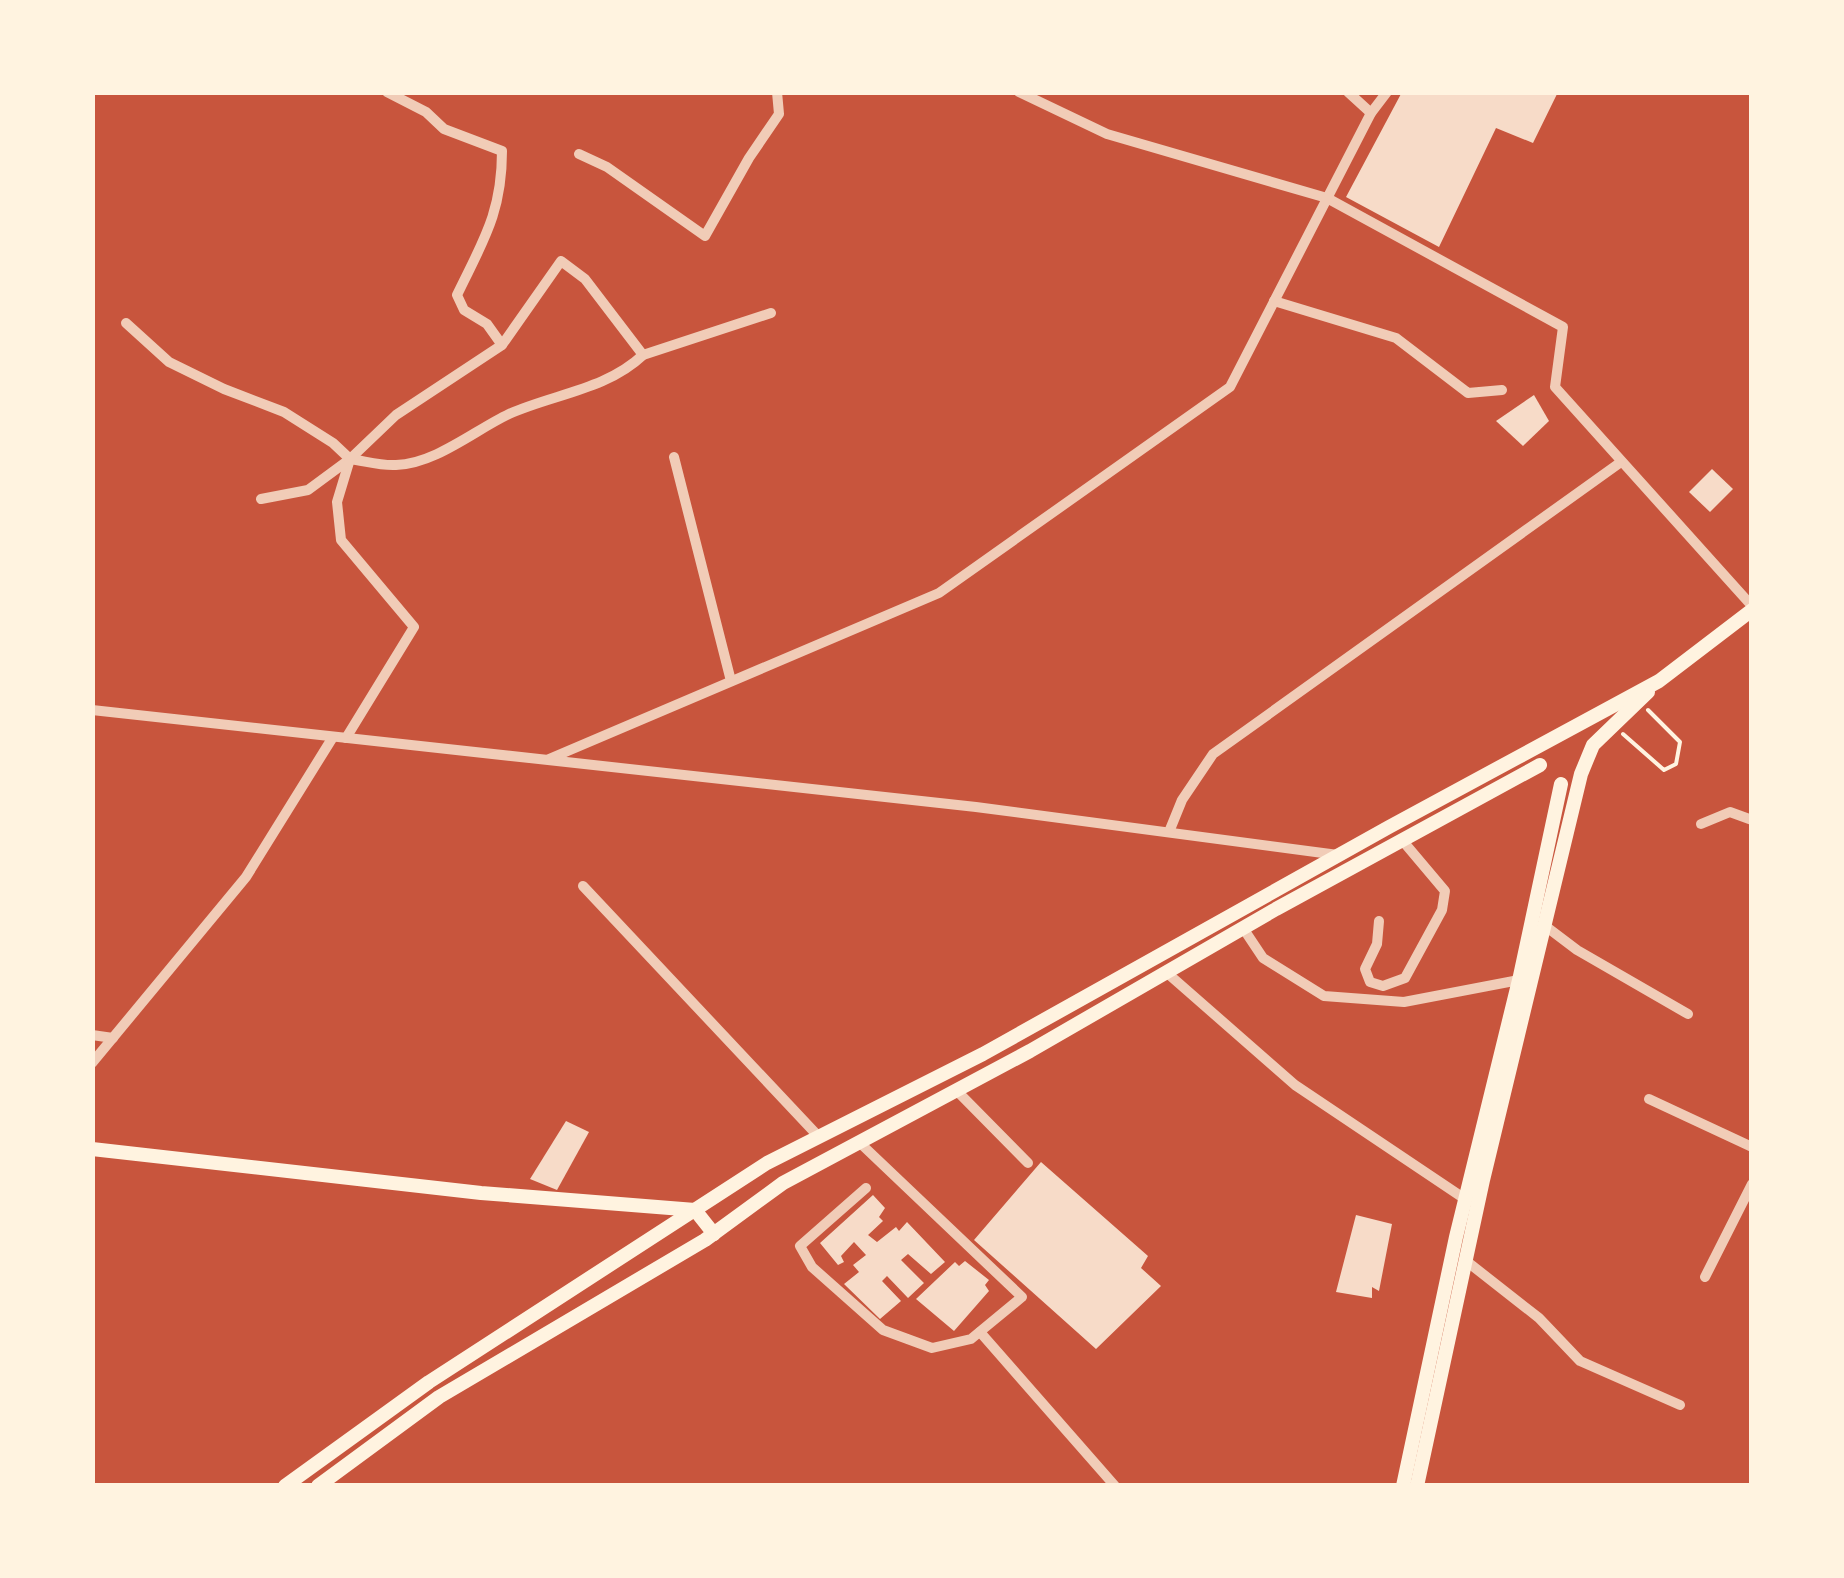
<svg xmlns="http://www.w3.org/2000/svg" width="1844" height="1578" font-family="'DejaVu Sans',sans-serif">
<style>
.building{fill:#f7dbc8}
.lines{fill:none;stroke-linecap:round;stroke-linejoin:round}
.path{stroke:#fff3e0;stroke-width:4}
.minor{stroke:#f1ccb7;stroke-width:10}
.secondary{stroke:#fff3e0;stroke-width:14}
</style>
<rect width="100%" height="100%" fill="#c8553d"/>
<g class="building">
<polygon points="1558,92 1533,143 1496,128 1439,247 1346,197 1402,92"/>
<polygon points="1534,395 1549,421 1523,446 1496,421"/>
<polygon points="1712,469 1733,489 1710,512 1689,492"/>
<polygon points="566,1121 589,1132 557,1190 530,1179"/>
<polygon points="1041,1162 1148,1256 1141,1268 1161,1286 1096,1349 974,1240"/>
<polygon points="873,1195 885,1208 879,1217 883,1221 868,1235 877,1242 896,1227 899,1231 907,1222 945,1262 931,1274 908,1254 901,1260 924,1283 908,1298 887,1276 882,1281 901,1301 880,1319 844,1284 859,1272 853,1265 866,1255 854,1242 841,1256 844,1262 838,1265 820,1243"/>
<polygon points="1356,1215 1392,1224 1379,1291 1372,1287 1372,1298 1336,1292"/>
<polygon points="965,1261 989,1280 985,1285 989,1291 954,1331 916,1299 955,1262 959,1266"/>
</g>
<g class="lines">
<polyline class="path" points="1623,734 1664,770 1676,764 1680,742 1648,710"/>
<g class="minor">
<polyline points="1019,92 1107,134 1327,198 1563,327 1555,387 1752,606"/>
<polyline points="1348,92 1371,113"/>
<polyline points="579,154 607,167 705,236 749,158 779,114 777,92"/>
<polyline points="1274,301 1396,338 1468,393 1502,390"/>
<polyline points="126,323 169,362 224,389 284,412 333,443 350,459"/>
<polyline points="502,345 561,261 585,279 643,355"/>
<polyline points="674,457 731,681"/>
<path d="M261,499L308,490L350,459C365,461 381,466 396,465C435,464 475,430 509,414C553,394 606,390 643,355L771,313"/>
<polyline points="92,710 976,807 1338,855"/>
<path d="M346,738L414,627L341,540L337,502L350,459L396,415L502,345L487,324L464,310L457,295C483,241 502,213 502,151L444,129L426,112L387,92"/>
<polyline points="549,759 939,593 1230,387 1371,113 1387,92"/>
<polyline points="1701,824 1730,812 1752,820"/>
<polyline points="1169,832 1182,800 1213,754 1621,462"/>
<polyline points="583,886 819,1137"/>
<polyline points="1379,921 1377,944 1365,969 1370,982 1383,986 1405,978 1442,910 1445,891 1402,840"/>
<polyline points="1544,925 1577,950 1688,1014"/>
<polyline points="1243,928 1263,958 1324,996 1404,1002 1519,980"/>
<polyline points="1166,972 1295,1085 1465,1199"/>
<polyline points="92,1035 113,1038"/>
<polyline points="92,1063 246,877 333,737"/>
<polyline points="956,1090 1028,1163"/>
<polyline points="1649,1099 1752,1147"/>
<polyline points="859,1142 1022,1297 971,1339 932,1348 883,1330 812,1267 800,1246 866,1188"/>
<polyline points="1465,1260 1539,1318 1580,1361 1680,1405"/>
<polyline points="1705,1277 1752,1184"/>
<polyline points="980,1332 1115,1486"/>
</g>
<g class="secondary">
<polyline points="92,1149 481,1193 695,1210 714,1234"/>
<polyline points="285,1486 429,1382 767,1163 983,1054 1389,827 1659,681 1752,610"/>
<polyline points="318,1486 439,1397 705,1240 783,1183 1030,1051 1276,909 1540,765"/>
<polyline points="1403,1486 1456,1237 1520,976 1561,784"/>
<polyline points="1417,1486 1483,1180 1581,774 1593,745 1648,692"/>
</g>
</g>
<rect width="1844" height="1578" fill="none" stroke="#fff3e0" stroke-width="190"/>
</svg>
